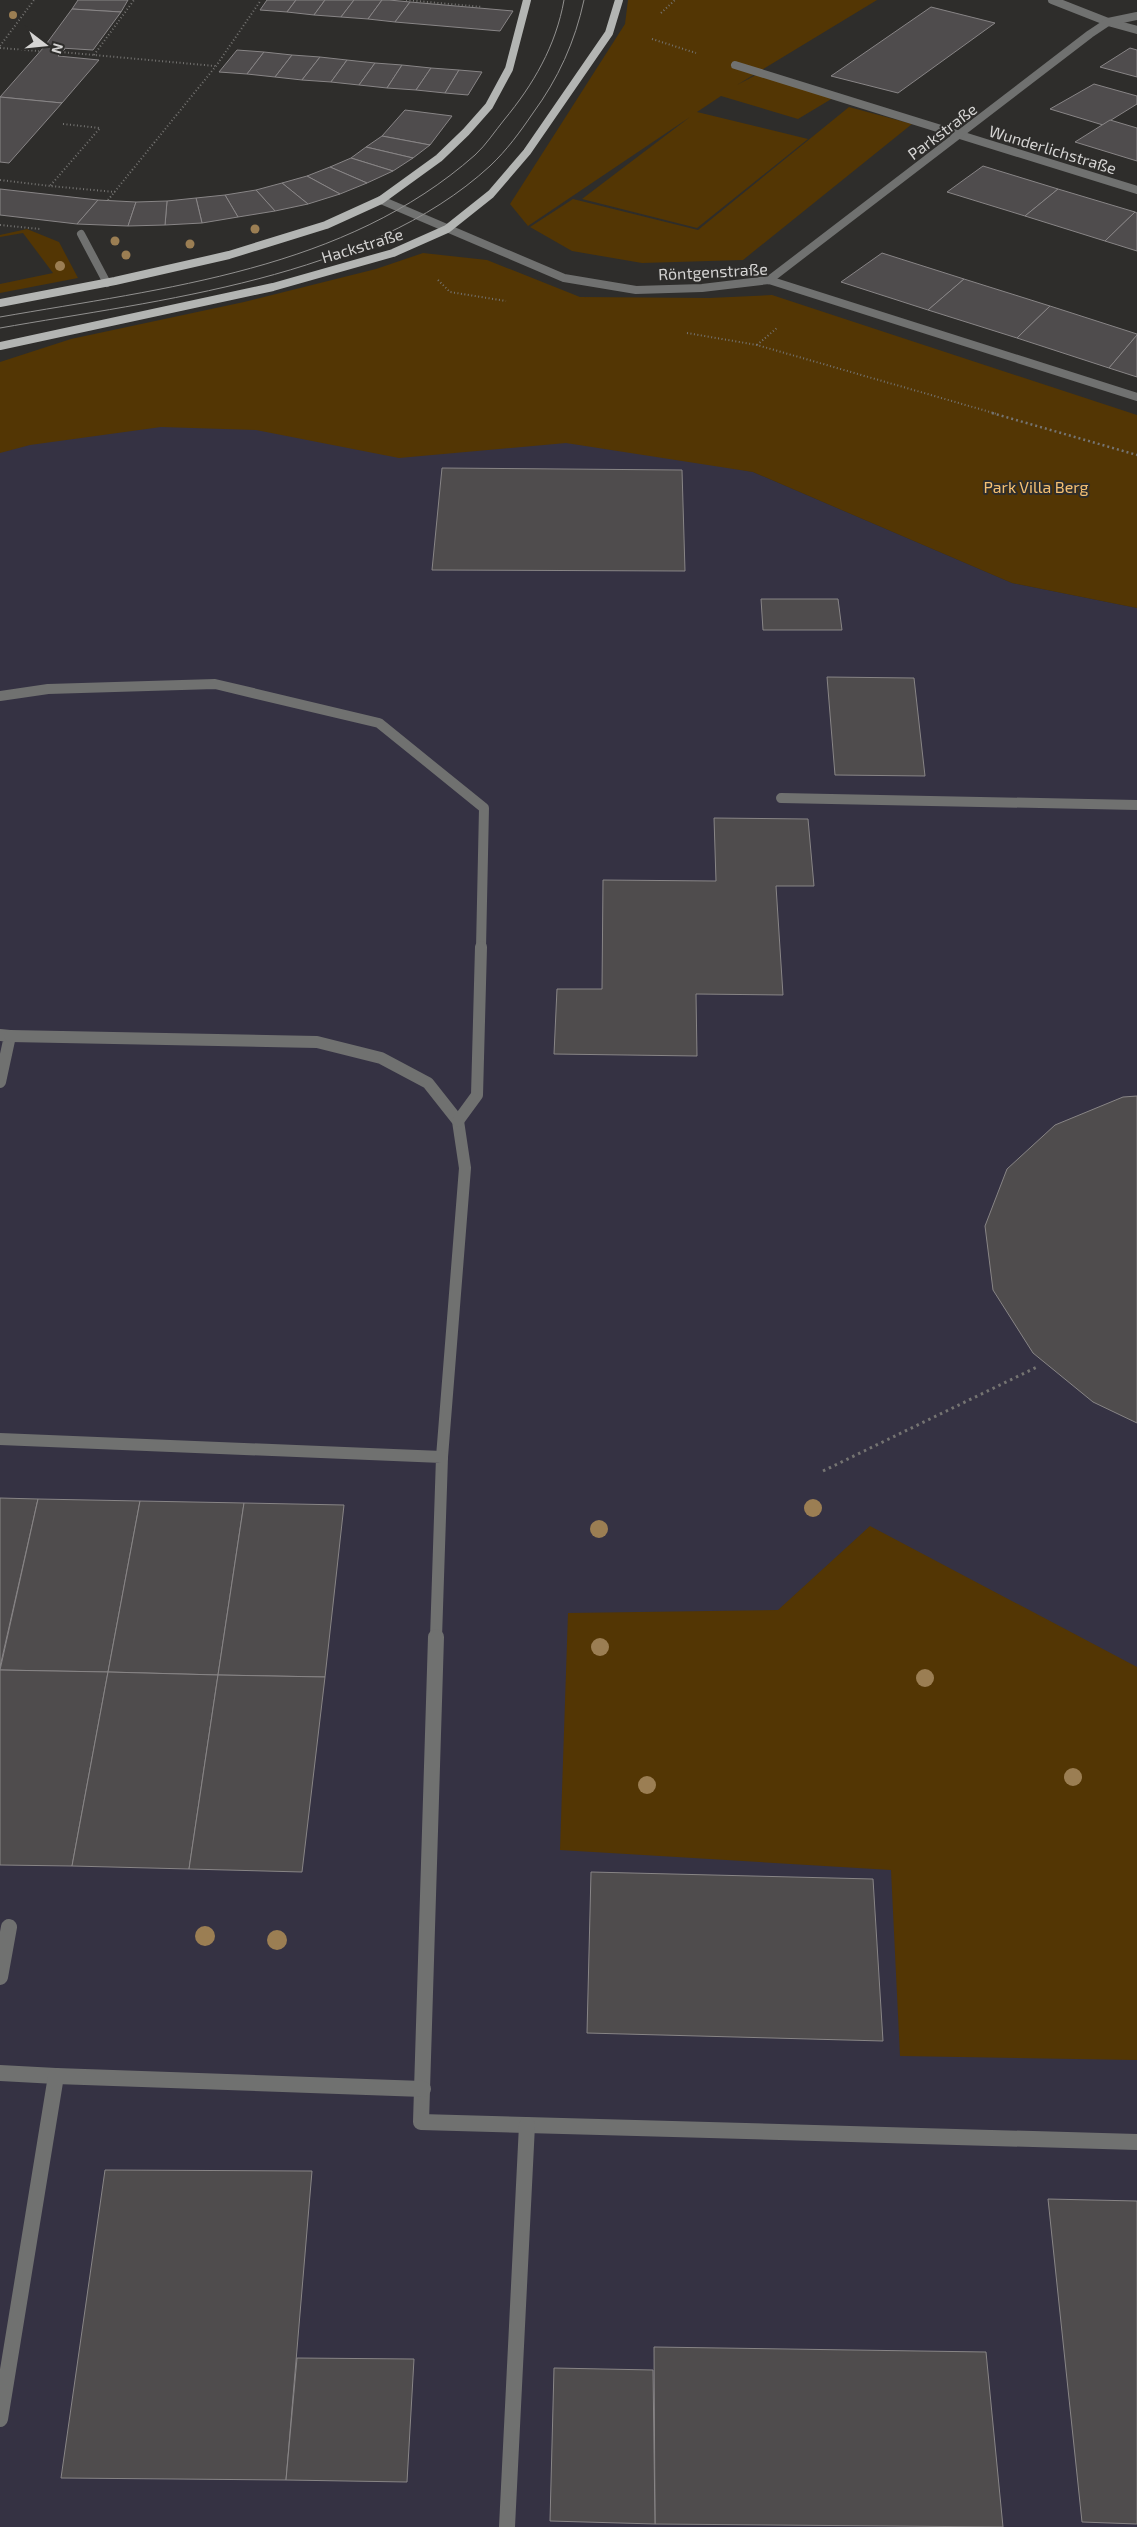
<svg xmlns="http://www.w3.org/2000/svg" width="1137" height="2527" font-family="'Exo 2',sans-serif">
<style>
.industrial{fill:#353243}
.green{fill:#533604}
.building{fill:#4f4c4d;stroke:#888586}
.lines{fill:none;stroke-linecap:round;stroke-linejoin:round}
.path-far2{stroke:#757472;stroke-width:2;stroke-dasharray:1 2.5;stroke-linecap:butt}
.path-far1{stroke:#757472;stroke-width:2.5;stroke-dasharray:2 3;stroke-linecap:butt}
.path{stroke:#757472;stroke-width:3;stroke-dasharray:2.5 4;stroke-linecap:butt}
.minor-far3{stroke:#707170;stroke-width:8}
.minor-far2{stroke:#707170;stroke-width:10}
.minor-far1{stroke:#707170;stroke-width:12}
.minor{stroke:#707170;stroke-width:16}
.major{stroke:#b3b5b3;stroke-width:8}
.tram{stroke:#91908f;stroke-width:1}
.tree{fill:#9b7e53}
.labels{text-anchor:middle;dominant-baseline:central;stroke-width:4;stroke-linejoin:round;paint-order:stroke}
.far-street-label{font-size:16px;fill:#d5d4d3;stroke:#2e2d2b}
.far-park-label{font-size:16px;fill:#f5c073;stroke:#2e2d2b}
</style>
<rect width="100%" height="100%" fill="#2e2d2b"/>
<polygon class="industrial" points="89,345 753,472 1012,583 1137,608 1137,2527 0,2527 0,368"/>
<g class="green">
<polygon points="628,0 877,0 737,85 756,75 833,98 798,119 721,96 697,112 808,139 697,228 582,199 690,117 528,226 510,204 625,24"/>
<polygon points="849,107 912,124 743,260 642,263 572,251 530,227 573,199 698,230"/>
<polygon points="27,229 59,242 78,278 0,293 0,284 53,273 23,233 0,237 0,235"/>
<polygon points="423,253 487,260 580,297 709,298 772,295 1137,415 1137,608 1012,583 753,472 566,443 399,458 256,430 161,427 30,445 0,453 0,362 71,339 244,302 376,269"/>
<polygon points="870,1526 1137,1667 1137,2060 900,2056 891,1870 560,1850 568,1613 778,1610"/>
</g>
<g class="building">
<polygon points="78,0 128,0 121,12 72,9"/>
<polygon points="267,0 296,0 287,12 260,10"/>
<polygon points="296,0 325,0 314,15 287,12"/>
<polygon points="325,0 354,0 341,17 314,15"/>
<polygon points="354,0 382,0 368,19 341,17"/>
<polygon points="382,0 389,0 410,2 395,22 368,19"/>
<polygon points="410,2 513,11 500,31 395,22"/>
<polygon points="931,7 995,23 898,93 831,76"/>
<polygon points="72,9 121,12 93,50 44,47"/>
<polygon points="44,47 65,49 58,56 99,60 62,103 0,97"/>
<polygon points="1130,48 1137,50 1137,77 1100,67"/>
<polygon points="237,50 264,52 247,74 219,72"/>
<polygon points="264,52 292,55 275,77 247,74"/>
<polygon points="292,55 320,57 302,80 275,77"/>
<polygon points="320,57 347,60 331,82 302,80"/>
<polygon points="347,60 375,63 359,85 331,82"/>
<polygon points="375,63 402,65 387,88 359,85"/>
<polygon points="402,65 431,68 416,90 387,88"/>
<polygon points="431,68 459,70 445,93 416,90"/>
<polygon points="459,70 482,72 468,95 445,93"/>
<polygon points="1094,84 1137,96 1137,104 1103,125 1050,109"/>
<polygon points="0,97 62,103 9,163 0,162"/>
<polygon points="405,110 452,116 430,145 382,136"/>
<polygon points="1110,120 1137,128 1137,161 1075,142"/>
<polygon points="382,136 430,145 413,158 366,147"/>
<polygon points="366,147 413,158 393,171 351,158"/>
<polygon points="351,158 393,171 367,183 330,167"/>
<polygon points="983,166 1058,189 1025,216 947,192"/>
<polygon points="330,167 367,183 340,194 307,176"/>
<polygon points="307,176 340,194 308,204 282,183"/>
<polygon points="282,183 308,204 275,211 256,190"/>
<polygon points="0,189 98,200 77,224 0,215"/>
<polygon points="1058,189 1135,212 1105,241 1025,216"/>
<polygon points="256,190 275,211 238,217 225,195"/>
<polygon points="225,195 238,217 202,223 196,198"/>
<polygon points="196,198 202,223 165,225 167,201"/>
<polygon points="98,200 136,202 128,226 77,224"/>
<polygon points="167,201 165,225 128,226 136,202"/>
<polygon points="1135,212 1137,213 1137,251 1105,241"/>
<polygon points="882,253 964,279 928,310 841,282"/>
<polygon points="964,279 1050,306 1017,338 928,310"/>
<polygon points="1050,306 1137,334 1137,335 1109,368 1017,338"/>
<polygon points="1137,335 1137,377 1109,368"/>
<polygon points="442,468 682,470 685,571 432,570"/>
<polygon points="761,599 838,599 842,630 763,630"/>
<polygon points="827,677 914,678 925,776 835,775"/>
<polygon points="714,818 808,819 814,886 776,886 783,995 696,994 697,1056 554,1054 557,989 602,989 603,880 716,881"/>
<polygon points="1137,1096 1137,1423 1093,1402 1033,1353 993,1290 985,1226 1007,1169 1055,1125 1123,1097"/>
<polygon points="0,1498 38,1499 0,1667"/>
<polygon points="38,1499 140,1501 108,1672 0,1670"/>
<polygon points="140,1501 244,1503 218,1675 108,1672"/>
<polygon points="244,1503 344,1505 325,1677 218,1675"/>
<polygon points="0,1670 108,1672 72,1866 0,1865"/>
<polygon points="108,1672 218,1675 189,1869 72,1866"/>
<polygon points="218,1675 325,1677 302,1872 189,1869"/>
<polygon points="591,1872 873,1879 883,2041 587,2033"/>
<polygon points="105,2170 312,2171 286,2480 61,2478"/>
<polygon points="1048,2199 1137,2201 1137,2524 1082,2522"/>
<polygon points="654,2347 986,2352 1003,2527 655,2524"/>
<polygon points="297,2358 414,2359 407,2482 286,2480"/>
<polygon points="554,2368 653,2370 655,2524 550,2521"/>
</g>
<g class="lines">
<g class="path-far2">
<polyline points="406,0 482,7"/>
<polyline points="661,13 675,0"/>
<polyline points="652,39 696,53"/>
<polyline points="0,46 34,0"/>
<polyline points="0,48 39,51"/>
<polyline points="61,52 215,66"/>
<polyline points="94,55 134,0"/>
<polyline points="63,124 100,128 50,186 115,192"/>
<polyline points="0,180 50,186"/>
<polyline points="108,200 216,66 261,0"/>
<polyline points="0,225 40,229"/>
<polyline points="438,280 450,292 506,301"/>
<polyline points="687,333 757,345 997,414"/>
<polyline points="757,345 778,327"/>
</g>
<polyline class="path-far1" points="992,413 1137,455"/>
<polyline class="path" points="823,1471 1037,1367"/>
<g class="minor-far3">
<polyline points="1052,0 1108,22 1137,30"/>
<polyline points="735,65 1137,190"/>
<polyline points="381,200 564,278 636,290 702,288 769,280 1137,397"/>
<polyline points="81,234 107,283"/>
<polyline points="769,280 1090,34 1108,22 1137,16"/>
</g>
<g class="minor-far2">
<polyline points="0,696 48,689 215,684 379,723 484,808 481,948"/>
<polyline points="781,798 1137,805"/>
</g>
<g class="minor-far1">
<polyline points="0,1035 10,1036 0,1082"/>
<polyline points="10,1036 317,1042 381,1058 428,1083 458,1121 465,1168 442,1457"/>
<polyline points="458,1121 477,1095 481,947"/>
<polyline points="0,1439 442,1457 436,1638"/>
</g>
<g class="minor">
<polyline points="436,1637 421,2122 1137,2142"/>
<polyline points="0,1977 9,1927"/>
<polyline points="0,2073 56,2076"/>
<polyline points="0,2419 56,2076 423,2089"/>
<polyline points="507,2527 527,2125"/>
</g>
<g class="major">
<polyline points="0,303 115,281 229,255 326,225 381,200 439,158 466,132 489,106 509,69 527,0"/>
<polyline points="0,346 273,287 393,253 447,229 491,194 527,152 609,33 619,0"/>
</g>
<g class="tram">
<path d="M0,317C165,288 345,270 475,155C486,145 495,131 504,120C533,85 556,46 564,0"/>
<path d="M0,328C158,300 367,279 490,166C507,150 520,132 533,113C558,79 575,42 584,0"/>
</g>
</g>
<g class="tree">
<circle cx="13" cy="15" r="4"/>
<circle cx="255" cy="229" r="4.5"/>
<circle cx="115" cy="241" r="4.5"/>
<circle cx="190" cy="244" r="4.5"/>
<circle cx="126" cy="255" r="4.5"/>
<circle cx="60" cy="266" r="5"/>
<circle cx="813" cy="1508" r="9"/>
<circle cx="599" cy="1529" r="9"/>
<circle cx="600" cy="1647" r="9"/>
<circle cx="925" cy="1678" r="9"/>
<circle cx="1073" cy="1777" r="9"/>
<circle cx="647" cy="1785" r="9"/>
<circle cx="205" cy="1936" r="10"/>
<circle cx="277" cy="1940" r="10"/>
</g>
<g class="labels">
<g class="far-street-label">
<text transform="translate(942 131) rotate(-37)">Parkstraße</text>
<text transform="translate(1053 149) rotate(17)">Wunderlichstraße</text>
<text transform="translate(362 245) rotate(-17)">Hackstraße</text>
<text transform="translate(713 271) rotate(-3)">Röntgenstraße</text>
</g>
<g class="far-park-label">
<text x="1036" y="486">Park Villa Berg</text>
</g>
</g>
<g transform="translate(45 45) rotate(106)" stroke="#2e2d2b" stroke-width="4" paint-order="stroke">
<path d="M0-4L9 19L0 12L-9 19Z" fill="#d5d4d3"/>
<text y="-8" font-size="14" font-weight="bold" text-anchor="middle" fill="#d5d4d3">N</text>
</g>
</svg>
